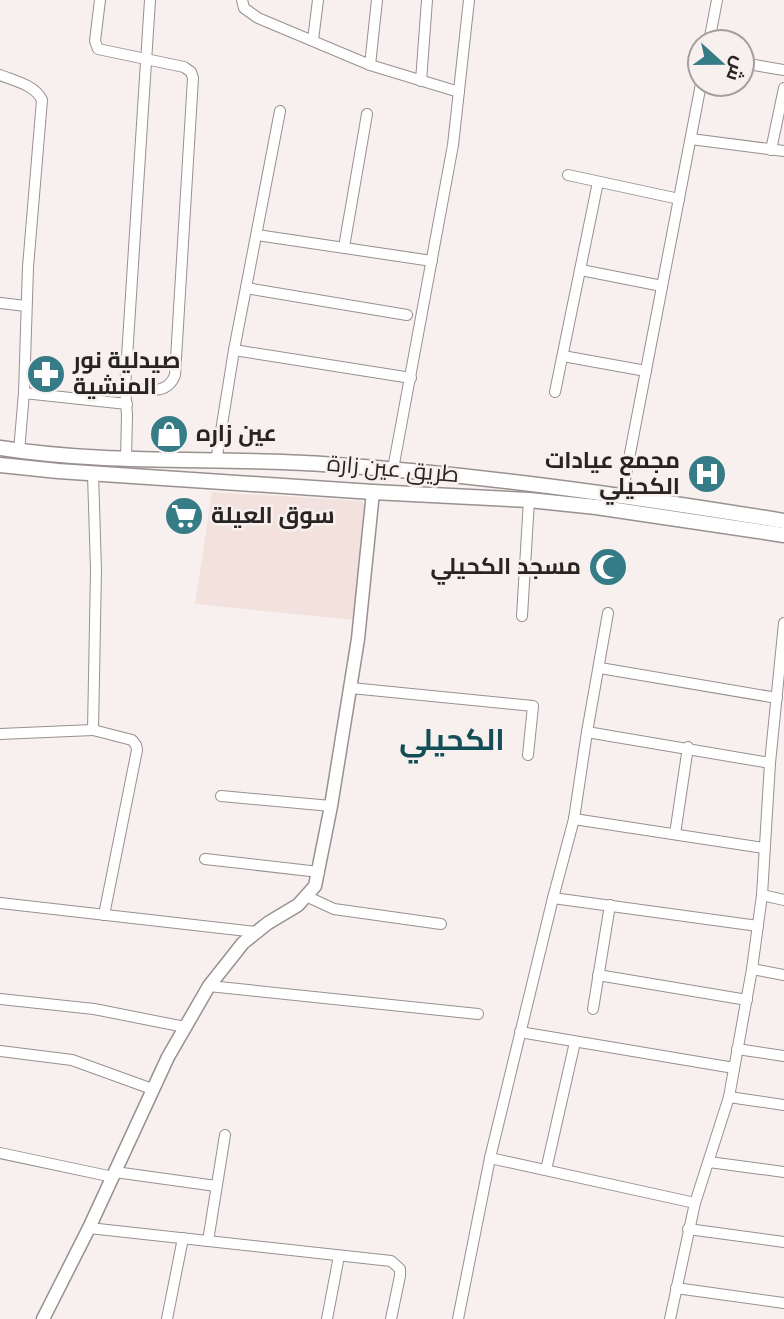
<svg xmlns="http://www.w3.org/2000/svg" width="784" height="1319" font-family="Spectral,Cairo,serif">
<style>
.built{fill:#f2e1dd}
.lines{fill:none;stroke-linecap:round;stroke-linejoin:round}
.street-casing{stroke:#98918f;stroke-width:12}
.secondary-casing{stroke:#98918f;stroke-width:15}
.primary-casing{stroke:#98918f;stroke-width:17}
.street{stroke:#fff;stroke-width:10}
.secondary{stroke:#fff;stroke-width:12}
.primary{stroke:#fff;stroke-width:14}
.labels{text-anchor:middle;dominant-baseline:central;stroke-width:5;stroke-linejoin:round;paint-order:stroke}
.poi-label{font-size:23px;font-weight:bold;fill:#272423;stroke:#f7f0ee;text-anchor:start}
.street-label{font-size:23px;fill:#272423;stroke:#f7f0ee}
.district-label{font-size:30px;font-weight:bold;fill:#134e57;stroke:#f7f0ee}
</style>
<rect width="100%" height="100%" fill="#f7f0ee"/>
<polygon class="built" points="212,492 362,501 367,509 355,620 195,604"/>
<g class="lines">
<defs>
<g id="street">
<path d="M100,0L95,41L98,49L184,67L191,72L193,78L175,375C167,397 144,389 125,388"/>
<polyline points="242,0 244,8 258,18 370,65 459,92"/>
<polyline points="313,40 318,0"/>
<polyline points="709,42 717,0"/>
<polyline points="742,63 784,70"/>
<polyline points="370,65 377,0"/>
<path d="M0,75C15,81 35,85 42,100L28,267L24,393L19,451"/>
<polyline points="421,81 427,0"/>
<polyline points="691,139 784,151"/>
<polyline points="771,150 784,88"/>
<polyline points="568,175 679,199"/>
<polyline points="257,235 432,261"/>
<polyline points="344,247 367,114"/>
<polyline points="581,270 662,286"/>
<polyline points="246,288 407,315"/>
<polyline points="0,303 26,306"/>
<polyline points="234,350 411,378"/>
<polyline points="563,356 646,371"/>
<polyline points="555,392 598,182"/>
<polyline points="24,393 127,404"/>
<polyline points="126,459 127,415 125,388 150,0"/>
<polyline points="216,462 234,350 280,111"/>
<polyline points="393,469 453,145 469,0"/>
<polyline points="622,495 701,84"/>
<polyline points="522,616 529,500"/>
<polyline points="600,668 777,698"/>
<polyline points="351,688 533,706 528,755"/>
<polyline points="93,730 132,740 136,745 137,750 104,915"/>
<polyline points="587,732 608,613"/>
<polyline points="0,734 93,730 96,570 93,474"/>
<polyline points="221,796 331,806"/>
<polyline points="574,819 764,848"/>
<polyline points="675,834 688,747"/>
<polyline points="205,859 319,872"/>
<polyline points="762,895 784,900"/>
<polyline points="308,897 334,909 441,924"/>
<polyline points="553,898 758,926"/>
<polyline points="0,903 256,932"/>
<polyline points="752,969 784,975"/>
<polyline points="598,975 747,1000"/>
<polyline points="209,986 478,1014"/>
<polyline points="0,999 94,1009 185,1027"/>
<polyline points="593,1009 610,905"/>
<polyline points="520,1032 734,1068"/>
<polyline points="737,1049 784,1056"/>
<polyline points="0,1051 72,1060 152,1089"/>
<polyline points="729,1097 784,1105"/>
<polyline points="0,1153 113,1177"/>
<polyline points="490,1158 695,1203"/>
<polyline points="709,1162 784,1172"/>
<polyline points="546,1170 575,1042"/>
<polyline points="115,1172 216,1186"/>
<polyline points="89,1228 391,1261 400,1269 400,1276 391,1319"/>
<polyline points="688,1229 784,1242"/>
<polyline points="208,1241 225,1135"/>
<polyline points="676,1288 784,1303"/>
<polyline points="167,1319 183,1238"/>
<polyline points="327,1319 339,1256"/>
<polyline points="458,1319 490,1158 553,898 574,819 587,732 770,763"/>
<polyline points="670,1319 695,1203 729,1097 752,969 762,895 770,763 784,623"/>
</g>
<polyline id="secondary" points="43,1319 89,1228 168,1057 209,986 243,943 268,923 298,905 315,886 331,806 358,639 373,492"/>
<g id="primary">
<path d="M0,448C107,465 215,457 322,464C478,474 630,496 784,521"/>
<polyline points="0,465 58,471 373,492 529,500 596,507 784,535"/>
</g>
</defs>
<use href="#street" class="street-casing"/>
<use href="#secondary" class="secondary-casing"/>
<use href="#primary" class="primary-casing"/>
<use href="#street" class="street"/>
<use href="#secondary" class="secondary"/>
<use href="#primary" class="primary"/>
</g>
<defs>
<symbol id="pharmacy-disc" viewBox="-11 -11 22 22"><circle r="9.5" fill="#357c87" stroke="#f7f0ee"/><path d="M-2-6h4v4h4v4h-4v4h-4v-4h-4v-4h4Z" fill="#fff"/></symbol>
<symbol id="shop-disc" viewBox="-11 -11 22 22"><circle r="9.5" fill="#357c87" stroke="#f7f0ee"/><path d="M-5-2.5h2.3a2.7 3.5 0 0 1 5.4 0H5L5.5 6h-11ZM-1.5-2.5h3a1.5 2.3 0 0 0-3 0Z" fill="#fff"/></symbol>
<symbol id="hospital-disc" viewBox="-11 -11 22 22"><circle r="9.5" fill="#357c87" stroke="#f7f0ee"/><path d="M-5-5h3v3.5h4V-5h3V5h-3V1.5h-4V5h-3Z" fill="#fff"/></symbol>
<symbol id="supermarket-disc" viewBox="-11 -11 22 22"><circle r="9.5" fill="#357c87" stroke="#f7f0ee"/><path d="M-6-5.5h2.5l.6 2H6L4.5 2H-2.5L-4.4-4H-6ZM-1.5 3.2a1.3 1.3 0 1 0 .1 0ZM3 3.2a1.3 1.3 0 1 0 .1 0Z" fill="#fff"/></symbol>
<symbol id="mosque-disc" viewBox="-11 -11 22 22"><circle r="9.5" fill="#357c87" stroke="#f7f0ee"/><path d="M3.5-4.9A6 6 0 1 0 3.5 4.9A5 5 0 1 1 3.5-4.9Z" fill="#fff"/></symbol>
</defs>
<g fill-rule="evenodd">
<use href="#pharmacy-disc" x="24" y="352" width="44" height="44"/>
<use href="#shop-disc" x="147" y="412" width="44" height="44"/>
<use href="#hospital-disc" x="685" y="452" width="44" height="44"/>
<use href="#supermarket-disc" x="162" y="494" width="44" height="44"/>
<use href="#mosque-disc" x="586" y="545" width="44" height="44"/>
</g>
<g class="labels">
<g class="poi-label">
<text x="73" y="361">صيدلية نور<tspan x="73" dy="26">المنشية</tspan></text>
<text x="196" y="434">عين زاره</text>
<text x="680" y="461" text-anchor="end">مجمع عيادات<tspan x="680" dy="26">الكحيلي</tspan></text>
<text x="211" y="516">سوق العيلة</text>
<text x="581" y="567" text-anchor="end">مسجد الكحيلي</text>
</g>
<g class="street-label">
<text transform="translate(393 470) rotate(5)">طريق عين زارة</text>
</g>
<g class="district-label">
<text x="452" y="741">الكحيلي</text>
</g>
</g>
<g transform="translate(721 63) rotate(111)"><circle r="33" fill="#f7f0ee" stroke="#a49e9d" stroke-width="2"/>
<path d="M0-5L12 26L0 18L-12 26Z" fill="#357c87"/>
<text y="-10" font-size="19" font-weight="bold" text-anchor="middle" fill="#272423">ش</text>
</g>
</svg>
